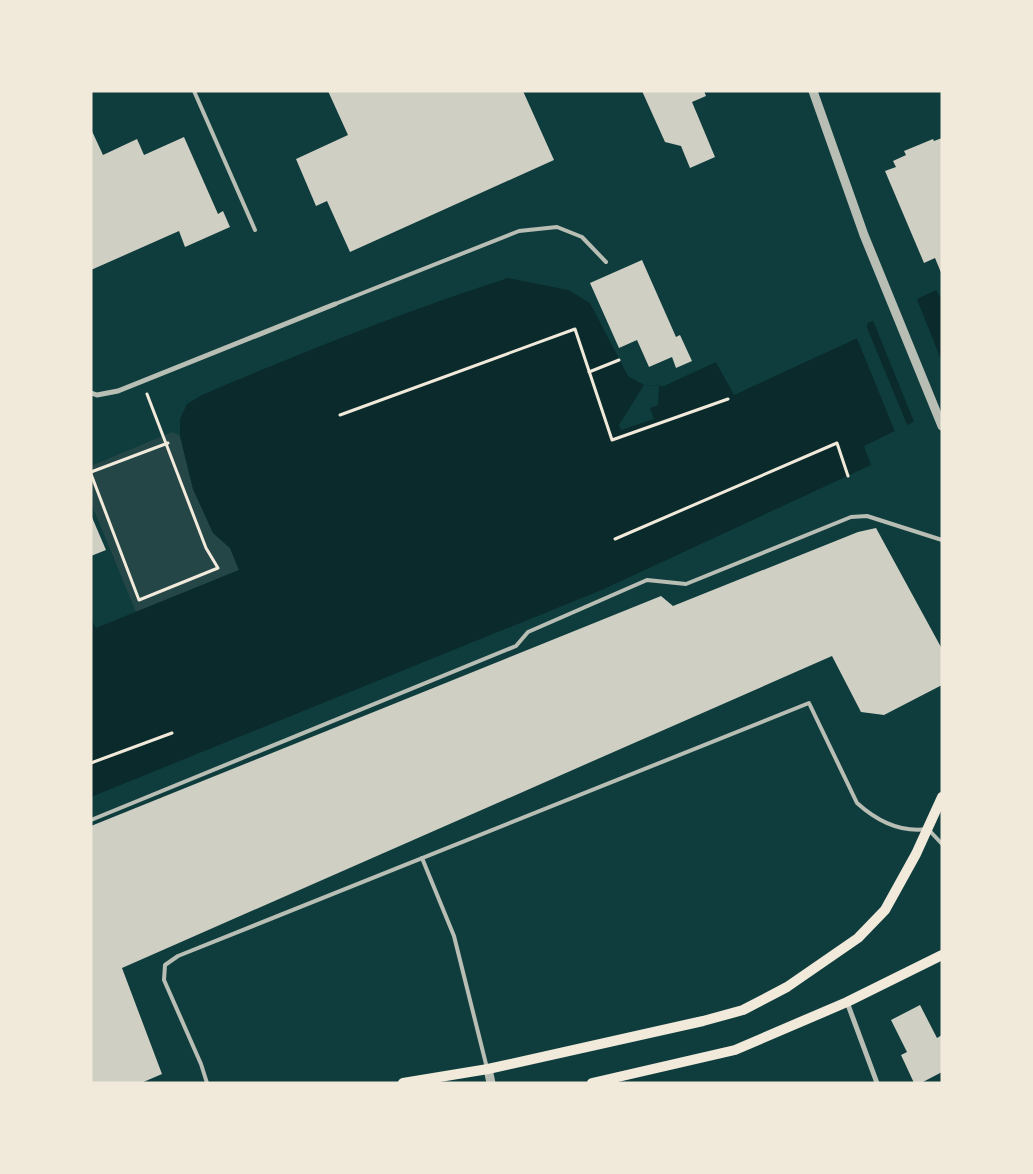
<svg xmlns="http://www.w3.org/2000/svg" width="1033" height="1174" font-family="Karla,sans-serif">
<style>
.green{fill:#244646}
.water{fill:#0a2a2b}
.pier{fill:#0f3d3e}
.building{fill:#cfcfc3}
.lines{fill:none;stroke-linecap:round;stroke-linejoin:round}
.path{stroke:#f1e9da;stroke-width:3}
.service{stroke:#b8beb3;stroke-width:4}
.minor{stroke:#b8beb3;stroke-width:5}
.tertiary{stroke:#b8beb3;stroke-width:9}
.secondary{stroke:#f1e9da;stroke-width:10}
</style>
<rect width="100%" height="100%" fill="#0f3d3e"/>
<polygon class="green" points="172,432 180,436 193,489 213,533 230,548 239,570 136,612 91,503 91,466"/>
<path class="water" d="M508,278L568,290L590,303L628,376L644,385L664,386L716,362L734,395L864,335L868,323L936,290L942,299V408L864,446L871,465L604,589L91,797V619L96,628L239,570L230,548L213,533L193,489L180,436V419L187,404L202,395C303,352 403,312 508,278Z"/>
<g class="pier">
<polygon points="916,297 942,362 942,411 915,424 872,318"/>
<polygon points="865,323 908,427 896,434 856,336 862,333"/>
<polygon points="644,385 659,386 658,405 650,408 654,419 621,430 619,425"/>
</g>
<g class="building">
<polygon points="328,91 523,91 554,160 350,252 327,201 316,206 296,159 348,135"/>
<polygon points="642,91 704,91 706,96 692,102 715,157 690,168 681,146 665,142"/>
<polygon points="91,129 103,155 137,139 144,155 184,137 218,214 223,211 230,227 185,247 179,231 91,270"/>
<polygon points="942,138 942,275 935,258 924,263 885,171 896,167 893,161 906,155 904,151 933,139 934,141"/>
<polygon points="642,260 676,337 680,335 692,361 676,368 672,357 649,367 637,340 619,348 590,283"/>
<polygon points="91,515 106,550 91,556"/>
<polygon points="876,528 942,649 942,685 884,715 861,712 832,656 122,968 162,1074 141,1083 91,1083 91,826 661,596 673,606 858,532"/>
<polygon points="920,1005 937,1038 942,1035 942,1072 921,1083 914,1083 901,1055 907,1052 891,1020"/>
</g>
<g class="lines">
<g class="path">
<polyline points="589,372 619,360"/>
<polyline points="340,415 575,329 612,440 728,399"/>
<polyline points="91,472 168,443"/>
<polyline points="91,474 139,600 218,568 206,548 147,394"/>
<polyline points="615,539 837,443 848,476"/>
<polyline points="91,763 172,733"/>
</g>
<g class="service">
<polyline points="194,91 255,230"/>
<polyline points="335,304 519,231 557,227 582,237 606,262"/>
<polyline points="91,820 516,646 528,632 647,580 686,584 851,517 867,516 942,540"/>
<polyline points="422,858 454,936 487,1068"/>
<path d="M207,1083L201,1064L164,980L165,965L178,956L809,703L857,803C877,821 901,833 928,829L942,844"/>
</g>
<g class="minor">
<polyline points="91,393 97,395 118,391 335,304"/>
<polyline points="847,1002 877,1083"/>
</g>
<g class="tertiary">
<polyline points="813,91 864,235 942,426"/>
<polyline points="488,1069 491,1083"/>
</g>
<g class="secondary">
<polyline points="403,1083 488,1069 703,1021 743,1010 787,987 858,938 885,910 916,854 942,797"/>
<polyline points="592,1083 735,1050 847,1002 942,955"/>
</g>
</g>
<rect width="1033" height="1174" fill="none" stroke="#f1e9da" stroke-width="185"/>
</svg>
